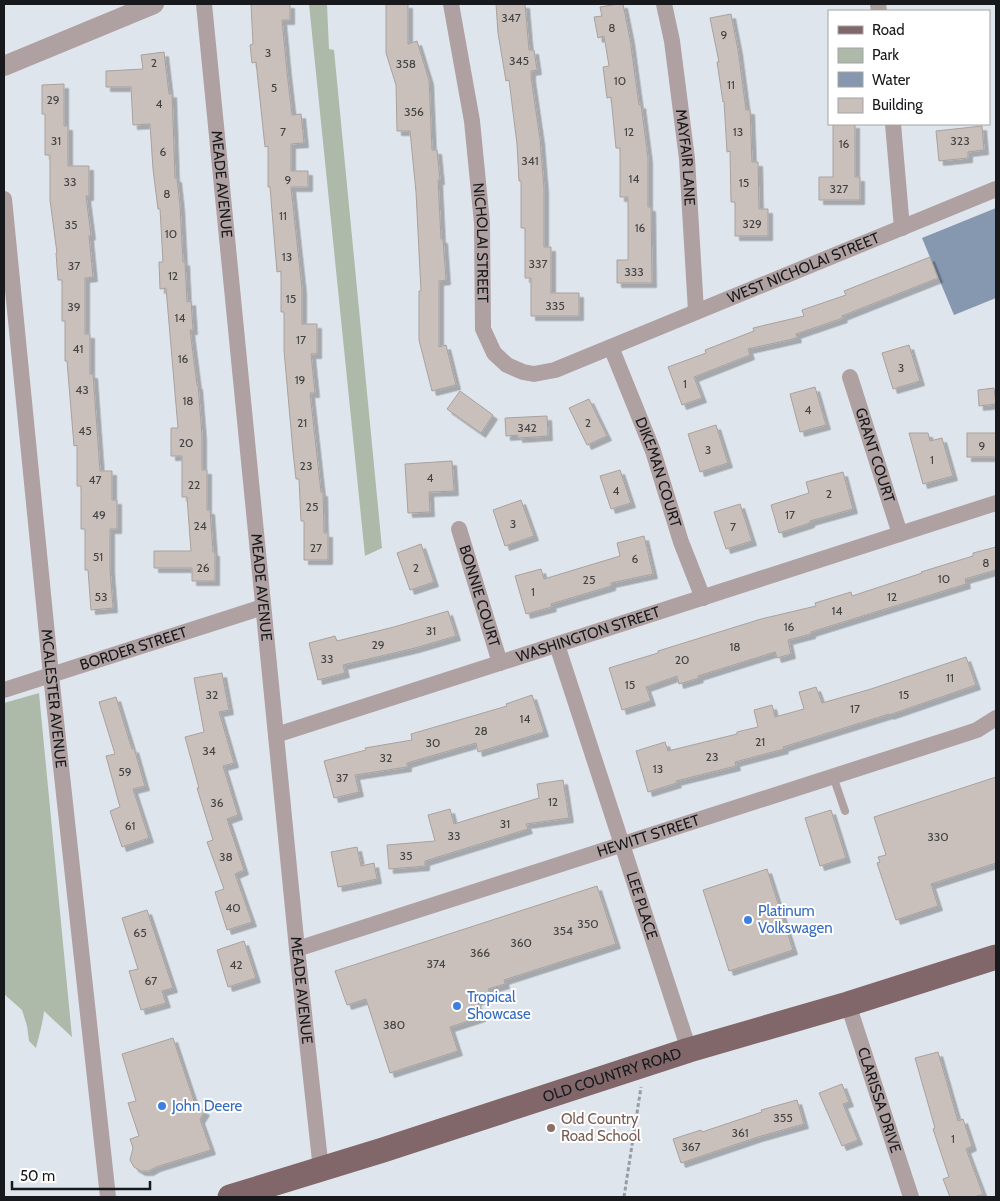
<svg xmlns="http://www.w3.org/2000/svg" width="1000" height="1201" font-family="Cabin,sans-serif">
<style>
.green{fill:#adbaaa}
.water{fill:#8598af}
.building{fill:#c9c0bc;stroke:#a9a19d;filter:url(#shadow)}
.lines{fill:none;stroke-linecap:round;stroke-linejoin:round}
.path{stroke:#989da2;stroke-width:3;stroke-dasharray:4 2.5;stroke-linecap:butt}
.service{stroke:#afa0a1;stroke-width:8}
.minor{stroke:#afa0a1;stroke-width:16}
.tertiary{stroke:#afa0a1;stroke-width:20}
.primary{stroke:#816769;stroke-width:25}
.shop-dot{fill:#3f7fe0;stroke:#fff;stroke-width:2}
.education-dot{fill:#8d6e63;stroke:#fff;stroke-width:2}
.labels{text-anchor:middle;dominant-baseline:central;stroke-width:4;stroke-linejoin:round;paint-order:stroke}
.number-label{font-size:12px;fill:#444344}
.street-label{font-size:15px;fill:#17191c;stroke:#fff}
.shop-label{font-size:15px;fill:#366cbe;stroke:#fff;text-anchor:start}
.education-label{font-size:15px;fill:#785e54;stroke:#fff;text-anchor:start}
</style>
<defs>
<filter id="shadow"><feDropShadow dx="4.5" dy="4.5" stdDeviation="0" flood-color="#0004"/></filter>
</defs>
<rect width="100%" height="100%" fill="#dfe5ec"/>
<g class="green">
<polygon points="309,4 327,4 329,49 334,50 382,548 365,556"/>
<path d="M39,693L72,1037L44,1011C43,1023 39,1035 36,1048L29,1041L27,1026L22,1010L4,994V703Z"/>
</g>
<polygon class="water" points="996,208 996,298 954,315 922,238"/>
<g class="building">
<polygon points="251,4 290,4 290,20 282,20 287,72 292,115 301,114 304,143 291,144 291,171 308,171 308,187 291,187 302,289 302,324 317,324 317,354 311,354 315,393 310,393 321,492 323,492 324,533 328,533 328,560 304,560 304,521 301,521 299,479 296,479 293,452 284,350 284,312 281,312 281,271 277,272 270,187 268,187 268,146 265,147 256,62 252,63 250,45 253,44"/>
<polygon points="386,4 408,4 408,44 417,41 429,80 432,150 437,150 440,180 438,180 441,239 443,239 446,280 439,281 439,347 446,345 456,385 432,391 419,340 419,291 421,291 416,192 410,131 397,131 396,85 386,53"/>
<polygon points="496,4 525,4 529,50 534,50 537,70 531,71 531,77 540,139 544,188 544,247 551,247 551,293 579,293 579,316 531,316 531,278 525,278 525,228 521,228 521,181 519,181 517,144 509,80 506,81 498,33"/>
<polygon points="618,4 623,4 630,39 639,105 641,104 648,158 648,207 651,207 652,283 617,283 617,260 628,260 628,197 620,197 620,148 616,148 611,97 607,98 603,67 609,66 604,36 598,38 594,17 602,16 600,7"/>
<polygon points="731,14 738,50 746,110 750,110 752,162 758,162 759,209 768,209 768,236 735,236 735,202 731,202 730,151 727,152 724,101 723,102 717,62 719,62 710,18"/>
<polygon points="164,52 169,94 172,93 175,178 177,178 180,206 183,262 185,261 187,302 191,301 193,330 190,330 197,385 198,385 202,435 202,470 207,470 207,510 210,510 213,552 215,552 215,581 192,581 192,568 154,568 154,551 191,551 187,497 182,497 182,456 171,456 171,428 178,428 166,288 160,289 159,262 163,262 160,209 158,209 153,169 150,124 133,125 131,87 106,87 106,71 143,69 141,55"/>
<polygon points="64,84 64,126 68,126 68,166 89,166 89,196 86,196 91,235 89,236 93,277 85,278 85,334 90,334 90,374 93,374 100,471 112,471 112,500 117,500 117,529 110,529 110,569 113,608 91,610 88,570 85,570 85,529 81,529 81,486 77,486 77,445 74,446 67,361 65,361 65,321 62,321 62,280 58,280 56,253 57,253 50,200 50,155 45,155 45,114 42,114 42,85"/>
<polygon points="833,124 855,124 855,177 860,177 860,200 819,200 819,177 833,177"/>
<polygon points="982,126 984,150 968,152 968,158 939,161 936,131"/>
<polygon points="930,257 938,278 842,316 843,318 796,334 797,338 748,349 750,355 694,377 702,398 682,405 668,367 706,353 705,350 754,331 753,328 804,316 802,310 846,295 844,291"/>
<polygon points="909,345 920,381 893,389 882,353"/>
<polygon points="815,387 826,425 800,432 790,394"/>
<polygon points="994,388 996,404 979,406 978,390"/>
<polygon points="460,391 493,415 481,433 447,409"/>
<polygon points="589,399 607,436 587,445 569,408"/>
<polygon points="547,416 548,436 518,438 518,435 506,436 505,418"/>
<polygon points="716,425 728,463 700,472 688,434"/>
<polygon points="909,433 928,433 930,441 942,438 953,476 923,484"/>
<rect x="967" y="433" width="29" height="24"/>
<polygon points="452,461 454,491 429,492 430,512 408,513 405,464"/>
<polygon points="620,470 631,503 611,509 600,476"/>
<polygon points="843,472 853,509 810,521 810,523 779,533 771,505 809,493 806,482"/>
<polygon points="521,500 534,536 505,546 493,510"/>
<polygon points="740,504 752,541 726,549 714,512"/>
<polygon points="644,536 653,574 611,583 611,586 551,604 552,607 526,614 515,576 541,569 544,579 620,556 617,543"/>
<polygon points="421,544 434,582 410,590 397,553"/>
<polygon points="996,547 996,570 965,579 966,584 811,632 811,634 788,640 791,654 777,658 775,652 698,676 699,678 679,684 677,676 646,687 651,701 622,710 609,668 658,653 658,651 761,619 816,606 815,603 851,592 852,596 922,573 921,572 973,556 973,553"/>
<polygon points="448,611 456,636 415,648 343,665 345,673 318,680 309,643 335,636 337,641 394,627"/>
<polygon points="966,657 976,685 889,715 889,714 783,747 784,749 735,762 736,766 676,781 677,783 648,792 636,751 665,742 668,751 737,734 737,732 758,727 754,710 772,705 775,717 804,709 799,692 816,687 822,703 871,689"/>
<polygon points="222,673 229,710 219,712 234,763 223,766 238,815 227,819 244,870 235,874 252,922 227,930 215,892 224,889 207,842 213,840 197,788 199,788 185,737 204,732 194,678"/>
<polygon points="532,695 544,732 478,752 476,743 407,763 407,767 355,775 359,792 334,798 324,761 366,750 365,748 412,740 411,734 507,706 506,704"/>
<polygon points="116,697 132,749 134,748 145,786 133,789 149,838 122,847 110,811 120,807 106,756 115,754 99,702"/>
<polygon points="996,777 996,863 931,884 938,906 896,920 877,863 880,862 878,857 886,855 874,817"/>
<polygon points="563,780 569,818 526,824 528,829 425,861 425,866 389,869 387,845 435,841 428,815 450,809 454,824 539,798 537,784"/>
<polygon points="831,810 846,858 820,866 805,818"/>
<polygon points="357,847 361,866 374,863 377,879 338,887 331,852"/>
<polygon points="767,869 793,950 729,971 703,890"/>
<polygon points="597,886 616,944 504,980 505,984 488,989 491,996 476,1001 481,1017 450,1027 458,1051 390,1073 366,999 347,1005 335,971"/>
<polygon points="147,910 173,988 162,991 166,1003 141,1010 129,971 138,969 122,918"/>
<polygon points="244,941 256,978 228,987 217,950"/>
<polygon points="173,1038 196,1107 205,1111 200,1119 211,1150 156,1167 149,1171 141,1171 134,1167 130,1160 133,1148 130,1139 139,1136 128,1103 136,1101 122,1054"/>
<polygon points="938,1052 958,1121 963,1119 972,1146 966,1149 983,1194 974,1197 950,1197 943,1179 949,1177 933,1129 935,1128 915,1058"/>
<polygon points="842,1084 849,1102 843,1104 858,1140 842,1146 819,1093"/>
<polygon points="797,1100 804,1124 758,1137 681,1163 673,1139 701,1130 702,1132 762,1112 761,1110"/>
</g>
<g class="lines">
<polyline class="path" points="624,1197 641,1087"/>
<polyline class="service" points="833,776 845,811"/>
<g class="minor">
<path id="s1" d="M204,4L297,949L321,1170"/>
<path id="s2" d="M451,4L472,121L482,223L483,329L494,353L507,365L523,372L534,374L555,370L996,189"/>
<path id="s3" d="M664,4L672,41L687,159L696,311"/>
<polyline points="878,4 879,11"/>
<polyline points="893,124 902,228"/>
<path id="s4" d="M4,199L51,675L108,1197"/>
<path id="s5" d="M611,347L653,451L681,542L703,598"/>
<path id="s6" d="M850,377L900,534"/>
<path id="s7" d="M459,529L500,663"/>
<path id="s8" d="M557,645L689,1050"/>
<path id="s9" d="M4,690L263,607"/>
<path id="s10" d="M276,735L996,503"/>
<path id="s11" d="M297,949L965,734L977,730L996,718"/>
<path id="s12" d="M848,1004L911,1197"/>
</g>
<polyline class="tertiary" points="4,66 154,4"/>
<path class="primary" id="s13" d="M230,1197L383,1150L689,1050L848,1004L996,957"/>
</g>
<g class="shop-dot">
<circle cx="748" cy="920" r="5"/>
<circle cx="457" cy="1006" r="5"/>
<circle cx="162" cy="1106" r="5"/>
</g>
<circle class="education-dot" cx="551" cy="1128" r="5"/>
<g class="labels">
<g class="number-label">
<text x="511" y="17">347</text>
<text x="612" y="27">8</text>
<text x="724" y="34">9</text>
<text x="268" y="52">3</text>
<text x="519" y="60">345</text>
<text x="154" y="62">2</text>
<text x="406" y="63">358</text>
<text x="620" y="80">10</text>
<text x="731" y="84">11</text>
<text x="274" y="87">5</text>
<text x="53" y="99">29</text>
<text x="159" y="103">4</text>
<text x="414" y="111">356</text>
<text x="283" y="131">7</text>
<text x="629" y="131">12</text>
<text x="738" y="131">13</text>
<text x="56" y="140">31</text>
<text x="960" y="140">323</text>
<text x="844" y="143">16</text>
<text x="163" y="151">6</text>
<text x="530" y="160">341</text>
<text x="634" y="178">14</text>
<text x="288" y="179">9</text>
<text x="70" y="181">33</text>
<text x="744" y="182">15</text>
<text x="839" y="188">327</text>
<text x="167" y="193">8</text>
<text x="283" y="215">11</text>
<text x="752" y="223">329</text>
<text x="71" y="224">35</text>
<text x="640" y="227">16</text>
<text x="171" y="233">10</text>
<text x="287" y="256">13</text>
<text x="538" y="263">337</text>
<text x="74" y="265">37</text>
<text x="634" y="271">333</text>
<text x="173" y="275">12</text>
<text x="291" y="298">15</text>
<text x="555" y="305">335</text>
<text x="74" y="306">39</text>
<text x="180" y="317">14</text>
<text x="301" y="339">17</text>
<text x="78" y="348">41</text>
<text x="183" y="358">16</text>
<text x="901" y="367">3</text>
<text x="300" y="379">19</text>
<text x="685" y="383">1</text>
<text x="82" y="389">43</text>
<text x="188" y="400">18</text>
<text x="808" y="409">4</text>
<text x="302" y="422">21</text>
<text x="588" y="422">2</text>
<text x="527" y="427">342</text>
<text x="85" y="430">45</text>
<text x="186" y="442">20</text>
<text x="982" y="445">9</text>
<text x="708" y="449">3</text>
<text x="932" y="459">1</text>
<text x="306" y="465">23</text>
<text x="430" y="477">4</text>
<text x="95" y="479">47</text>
<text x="194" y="484">22</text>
<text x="616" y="490">4</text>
<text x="829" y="493">2</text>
<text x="312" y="506">25</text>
<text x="99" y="514">49</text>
<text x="790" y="514">17</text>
<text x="513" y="523">3</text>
<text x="200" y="525">24</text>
<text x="733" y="526">7</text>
<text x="316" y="547">27</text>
<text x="98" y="556">51</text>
<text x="635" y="558">6</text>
<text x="986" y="562">8</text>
<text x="203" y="567">26</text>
<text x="416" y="567">2</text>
<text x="944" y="578">10</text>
<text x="589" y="579">25</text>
<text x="533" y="591">1</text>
<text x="101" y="596">53</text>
<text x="892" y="596">12</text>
<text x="837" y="610">14</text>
<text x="789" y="626">16</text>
<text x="431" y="630">31</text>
<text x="378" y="644">29</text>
<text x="735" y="646">18</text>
<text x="327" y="658">33</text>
<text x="682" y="659">20</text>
<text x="950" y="677">11</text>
<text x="630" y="684">15</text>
<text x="212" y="694">32</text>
<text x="904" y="694">15</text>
<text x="855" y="708">17</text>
<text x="525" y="718">14</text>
<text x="481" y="730">28</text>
<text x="760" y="741">21</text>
<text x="433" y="742">30</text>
<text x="209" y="750">34</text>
<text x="712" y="756">23</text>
<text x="386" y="757">32</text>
<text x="658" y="768">13</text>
<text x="125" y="771">59</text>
<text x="342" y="777">37</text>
<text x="553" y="801">12</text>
<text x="217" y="802">36</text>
<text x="505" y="823">31</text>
<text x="130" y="825">61</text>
<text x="454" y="835">33</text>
<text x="938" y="836">330</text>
<text x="406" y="855">35</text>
<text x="226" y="856">38</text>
<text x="233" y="907">40</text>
<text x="588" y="923">350</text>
<text x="563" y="930">354</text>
<text x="140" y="932">65</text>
<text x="521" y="942">360</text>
<text x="480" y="952">366</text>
<text x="436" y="963">374</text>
<text x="236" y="964">42</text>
<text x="151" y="980">67</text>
<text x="394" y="1024">380</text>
<text x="783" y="1117">355</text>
<text x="740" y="1132">361</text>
<text x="953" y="1138">1</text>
<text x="691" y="1146">367</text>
</g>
<g class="street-label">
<text stroke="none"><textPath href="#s3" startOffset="155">MAYFAIR LANE</textPath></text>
<text stroke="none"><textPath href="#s1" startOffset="181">MEADE AVENUE</textPath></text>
<text stroke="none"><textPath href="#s2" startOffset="241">NICHOLAI STREET</textPath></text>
<text stroke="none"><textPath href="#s2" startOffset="690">WEST NICHOLAI STREET</textPath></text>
<text stroke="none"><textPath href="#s6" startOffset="82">GRANT COURT</textPath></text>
<text stroke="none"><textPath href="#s5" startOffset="134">DIKEMAN COURT</textPath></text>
<text stroke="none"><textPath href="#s1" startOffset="586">MEADE AVENUE</textPath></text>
<text stroke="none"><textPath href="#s7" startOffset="70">BONNIE COURT</textPath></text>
<text stroke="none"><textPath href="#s10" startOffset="328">WASHINGTON STREET</textPath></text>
<text stroke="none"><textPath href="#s9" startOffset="136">BORDER STREET</textPath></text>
<text stroke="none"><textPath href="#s4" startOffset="502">MCALESTER AVENUE</textPath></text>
<text stroke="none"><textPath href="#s11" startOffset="369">HEWITT STREET</textPath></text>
<text stroke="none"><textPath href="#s8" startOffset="274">LEE PLACE</textPath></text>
<text stroke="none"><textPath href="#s1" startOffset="991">MEADE AVENUE</textPath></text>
<text stroke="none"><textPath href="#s13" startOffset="401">OLD COUNTRY ROAD</textPath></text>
<text stroke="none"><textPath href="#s12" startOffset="101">CLARISSA DRIVE</textPath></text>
</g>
<g class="shop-label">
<text x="758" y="911">Platinum<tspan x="758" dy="17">Volkswagen</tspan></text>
<text x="467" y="997">Tropical<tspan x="467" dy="17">Showcase</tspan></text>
<text x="172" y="1106">John Deere</text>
</g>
<g class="education-label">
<text x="561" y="1119">Old Country<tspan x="561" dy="17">Road School</tspan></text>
</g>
</g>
<rect width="1000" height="1201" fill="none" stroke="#17191c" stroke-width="10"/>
<rect x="828" y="10" width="162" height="115" fill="#ffffff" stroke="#a2a3a4"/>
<rect x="838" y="26" width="25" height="8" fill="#816769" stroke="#a2a3a4"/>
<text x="872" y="35" font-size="15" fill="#17191c">Road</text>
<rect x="838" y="48" width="25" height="15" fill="#adbaaa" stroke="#a2a3a4"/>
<text x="872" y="60" font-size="15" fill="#17191c">Park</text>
<rect x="838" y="72" width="25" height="15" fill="#8598af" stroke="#a2a3a4"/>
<text x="872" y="85" font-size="15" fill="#17191c">Water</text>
<rect x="838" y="98" width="25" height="15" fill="#c9c0bc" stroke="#a2a3a4"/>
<text x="872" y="110" font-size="15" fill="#17191c">Building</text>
<path d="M12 1181v8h138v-8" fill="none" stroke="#17191c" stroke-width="2.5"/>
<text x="20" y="1181" font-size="15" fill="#17191c" stroke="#ffffff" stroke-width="4" paint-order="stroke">50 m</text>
</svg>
